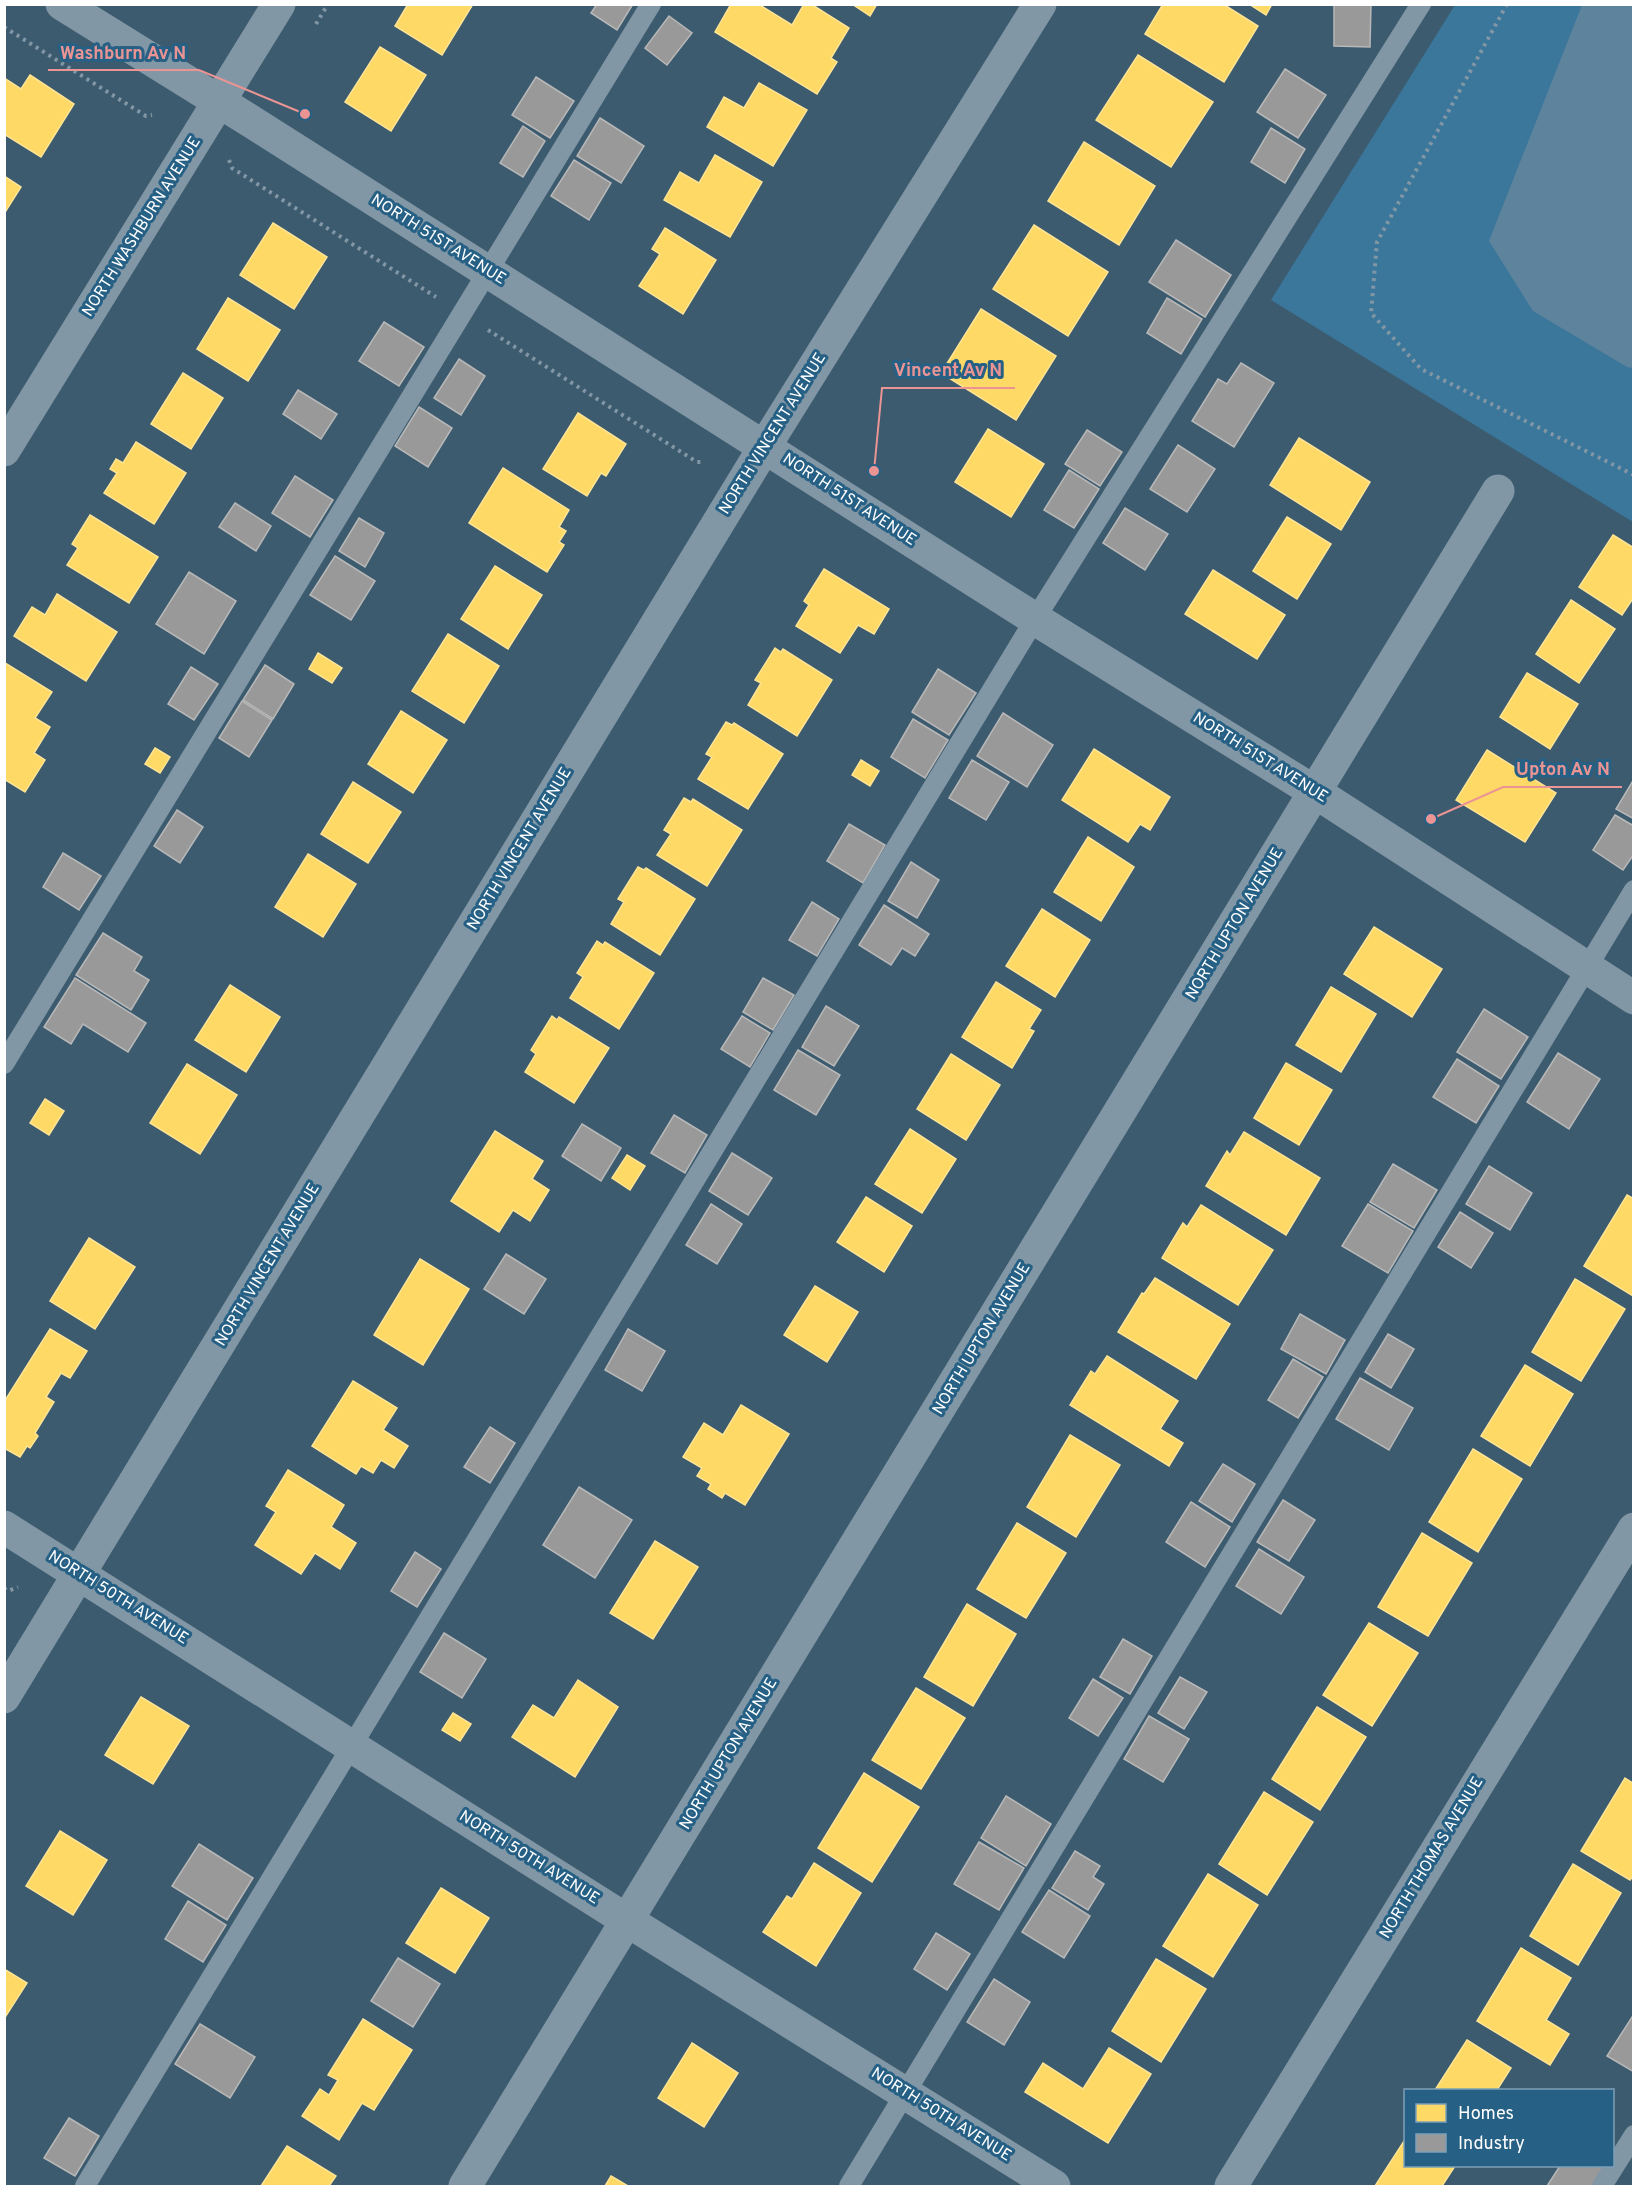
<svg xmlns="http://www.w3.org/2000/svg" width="1638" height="2191" font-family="Overpass,sans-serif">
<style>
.green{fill:#3b769b}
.water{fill:#5e849d}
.homes{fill:#ffd966;stroke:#ffe494;stroke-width:1.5}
.industry{fill:#999;stroke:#b8b8b8;stroke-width:1.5}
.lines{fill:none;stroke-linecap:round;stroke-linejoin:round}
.path{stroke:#8297a5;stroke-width:4;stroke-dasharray:3 4.5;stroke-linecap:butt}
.service{stroke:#8297a5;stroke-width:20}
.minor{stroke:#8297a5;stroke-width:33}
.labels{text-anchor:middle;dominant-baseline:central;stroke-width:6;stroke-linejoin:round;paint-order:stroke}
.street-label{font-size:16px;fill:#fff;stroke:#266085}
.leader{fill:none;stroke:#ea9494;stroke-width:2}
.callout-dot{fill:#ea9494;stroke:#266085;stroke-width:2}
.callout-label{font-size:18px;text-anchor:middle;font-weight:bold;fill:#ea9494;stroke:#266085;stroke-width:6;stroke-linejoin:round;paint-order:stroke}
</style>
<rect width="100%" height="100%" fill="#3c5b6f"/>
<polygon class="green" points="1455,5 1633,5 1633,522 1271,300"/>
<polygon class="water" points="1582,5 1633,5 1633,368 1627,367 1533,311 1489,241"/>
<g class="homes">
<polygon points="408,4 473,4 442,55 395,26"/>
<polygon points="731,4 758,4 792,25 804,4 811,4 849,28 831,58 837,62 817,94 715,32"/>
<polygon points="852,4 877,4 870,16"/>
<polygon points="1163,4 1223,4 1258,26 1224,82 1145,34"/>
<polygon points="1249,4 1272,4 1266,15"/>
<polygon points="380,47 426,75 391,131 345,102"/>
<polygon points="1138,55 1213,102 1171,167 1096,120"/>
<polygon points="30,75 74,104 41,157 4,134 4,78 21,89"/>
<polygon points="759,83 807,110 773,166 707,127 724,97 744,108"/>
<polygon points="1084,142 1155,186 1119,245 1048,201"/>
<polygon points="715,155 762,182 730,237 664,200 680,172 699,183"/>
<polygon points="4,176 21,187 4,214"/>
<polygon points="273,223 327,257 294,309 240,275"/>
<polygon points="1034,225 1108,272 1068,336 993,289"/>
<polygon points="665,228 716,260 683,314 639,286 660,254 652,249"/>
<polygon points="228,298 280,330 248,381 197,349"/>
<polygon points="981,309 1056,356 1016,420 941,373"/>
<polygon points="183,373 223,398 191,449 151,424"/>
<polygon points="578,413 626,444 606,476 601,473 587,496 543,469"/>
<polygon points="988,429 1044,464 1011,517 955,482"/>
<polygon points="1299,438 1370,482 1341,530 1270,485"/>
<polygon points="136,442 186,473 154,524 104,493 117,473 110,469 116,459 123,463"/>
<polygon points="503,468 569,510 559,527 566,531 559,542 564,545 547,572 469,523"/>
<polygon points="90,515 158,557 129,603 67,565 78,548 72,544"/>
<polygon points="1287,517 1331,544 1297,599 1253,571"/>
<polygon points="1613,535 1634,548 1634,597 1622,615 1579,587"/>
<polygon points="495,566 542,595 508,649 461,619"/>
<polygon points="824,569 889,609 874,634 858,625 840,653 796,626 809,605 804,601"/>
<polygon points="1213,570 1285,615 1257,659 1185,614"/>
<polygon points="57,594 117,632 86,681 14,636 32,607 45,615"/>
<polygon points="1571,600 1615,629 1579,683 1536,654"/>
<polygon points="448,634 499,666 464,723 412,691"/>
<polygon points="775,648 781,652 783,649 832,680 797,736 748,705 761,683 755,680"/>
<polygon points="318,653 342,668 332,683 309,669"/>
<polygon points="5,663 52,692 35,718 50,727 34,753 45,760 25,792 4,779"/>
<polygon points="1527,673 1578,704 1550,749 1500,717"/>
<polygon points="401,711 447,740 413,793 368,764"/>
<polygon points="726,722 732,725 734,723 783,754 748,809 698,779 712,757 706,754"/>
<polygon points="155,748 170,757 160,773 145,764"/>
<polygon points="1094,749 1170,797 1150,830 1140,824 1128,842 1062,800"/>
<polygon points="1487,750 1556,793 1525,842 1456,800"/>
<polygon points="861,760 879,771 870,786 852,775"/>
<polygon points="353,782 401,812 368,863 321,834"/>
<polygon points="684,798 691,802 693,799 742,830 707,886 657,855 671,834 664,830"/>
<polygon points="1088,837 1134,867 1101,921 1054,892"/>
<polygon points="308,854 356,884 323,937 275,907"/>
<polygon points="638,867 644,870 646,868 695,899 660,955 611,924 624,902 618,899"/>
<polygon points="1042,909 1090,940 1055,997 1006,966"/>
<polygon points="1374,927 1442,969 1412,1017 1344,974"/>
<polygon points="597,941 603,945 605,942 654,973 619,1029 570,998 583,977 577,973"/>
<polygon points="996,982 1041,1010 1029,1029 1034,1031 1012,1068 962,1037"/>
<polygon points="230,985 280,1017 246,1072 195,1040"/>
<polygon points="1331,987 1376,1014 1341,1072 1296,1045"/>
<polygon points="552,1016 557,1020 559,1017 609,1048 574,1103 525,1072 536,1054 531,1050"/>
<polygon points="951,1054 1000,1085 966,1140 917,1109"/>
<polygon points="1286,1063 1332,1090 1299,1145 1254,1118"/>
<polygon points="187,1064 237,1095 200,1154 150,1123"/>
<polygon points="45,1099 64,1111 49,1135 30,1123"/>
<polygon points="910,1129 956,1159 922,1213 875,1184"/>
<polygon points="495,1131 543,1161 532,1179 549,1190 530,1221 513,1210 499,1232 451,1201"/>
<polygon points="1244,1132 1320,1178 1286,1235 1206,1186 1227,1151 1230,1155"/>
<polygon points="627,1155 645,1166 630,1190 612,1178"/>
<polygon points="1627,1195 1634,1199 1633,1296 1584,1266"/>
<polygon points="866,1197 912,1226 884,1272 837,1242"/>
<polygon points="1201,1205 1273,1250 1238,1305 1162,1258 1183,1223 1187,1227"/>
<polygon points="89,1238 135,1267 95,1329 50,1301"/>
<polygon points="420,1259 469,1289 423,1365 374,1335"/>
<polygon points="1155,1278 1230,1324 1196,1379 1118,1332 1142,1293 1144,1294"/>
<polygon points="1575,1279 1625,1309 1581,1381 1532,1352"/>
<polygon points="815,1286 858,1312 827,1362 784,1335"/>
<polygon points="50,1329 87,1351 70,1378 61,1373 46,1397 54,1402 35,1433 38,1436 30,1448 27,1446 20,1457 4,1448 4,1402"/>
<polygon points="1107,1356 1178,1401 1160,1429 1183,1443 1169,1466 1070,1405 1091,1371 1095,1374"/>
<polygon points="1525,1365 1573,1394 1530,1466 1481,1436"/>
<polygon points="353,1381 397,1408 383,1430 408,1446 394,1468 381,1460 373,1473 361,1466 356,1474 312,1446"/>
<polygon points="741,1405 789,1434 745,1505 725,1493 722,1498 708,1489 711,1484 697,1476 702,1468 683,1457 704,1423 723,1435"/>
<polygon points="1070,1435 1120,1465 1076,1537 1027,1507"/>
<polygon points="1473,1449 1522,1479 1478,1552 1429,1522"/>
<polygon points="288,1470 344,1505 331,1527 356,1543 340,1569 315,1553 301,1574 255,1545 276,1512 266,1506"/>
<polygon points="1017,1523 1066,1553 1026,1618 977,1589"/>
<polygon points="1422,1533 1472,1563 1428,1636 1378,1607"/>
<polygon points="655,1541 698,1567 653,1639 610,1613"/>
<polygon points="967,1604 1016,1634 973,1706 924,1677"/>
<polygon points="1369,1623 1418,1653 1372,1726 1323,1695"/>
<polygon points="578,1680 618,1707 575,1777 512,1737 533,1705 554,1718"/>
<polygon points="916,1688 965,1718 921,1789 872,1760"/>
<polygon points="141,1697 189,1726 153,1784 105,1755"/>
<polygon points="1317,1707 1366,1737 1320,1810 1272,1779"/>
<polygon points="453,1713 471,1724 460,1741 442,1730"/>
<polygon points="864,1773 919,1807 872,1882 818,1848"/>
<polygon points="1625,1778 1634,1784 1634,1875 1630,1880 1581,1851"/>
<polygon points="1264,1792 1313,1822 1267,1895 1219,1864"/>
<polygon points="60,1831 107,1860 73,1915 26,1886"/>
<polygon points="814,1863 861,1893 816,1966 763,1932 787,1896 792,1899"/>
<polygon points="1573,1864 1621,1893 1578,1965 1530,1936"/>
<polygon points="1208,1874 1258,1905 1213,1977 1163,1946"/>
<polygon points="441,1888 489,1918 455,1973 406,1943"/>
<polygon points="1521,1948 1571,1978 1546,2020 1569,2034 1550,2065 1477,2021"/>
<polygon points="1156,1959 1206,1989 1161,2062 1112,2031"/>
<polygon points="4,1969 27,1983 4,2019"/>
<polygon points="363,2019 412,2050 374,2110 362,2103 339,2140 302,2116 320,2089 329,2095 338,2080 328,2075"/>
<polygon points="1467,2040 1511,2068 1497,2090 1435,2090"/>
<polygon points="692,2043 738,2073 704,2127 658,2098"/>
<polygon points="1109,2048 1151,2074 1108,2143 1025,2092 1043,2063 1083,2089"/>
<polygon points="1406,2138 1406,2166 1455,2166 1442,2186 1375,2186"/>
<polygon points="287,2146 336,2176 329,2186 261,2186"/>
<polygon points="611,2176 628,2186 605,2186"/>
</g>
<g class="industry">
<polygon points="597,4 633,4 617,30 591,13"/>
<polygon points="1334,4 1371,4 1370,47 1334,46"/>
<polygon points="669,16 692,33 667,65 645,48"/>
<polygon points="1285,69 1326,95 1298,138 1257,112"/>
<polygon points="536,77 574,101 550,138 512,115"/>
<polygon points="600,118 644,146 621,183 577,156"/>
<polygon points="523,126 545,141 523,177 500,163"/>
<polygon points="1271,128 1305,149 1285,183 1251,162"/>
<polygon points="574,160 611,183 589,220 551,196"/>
<polygon points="1176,240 1231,275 1205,317 1149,282"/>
<polygon points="1167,298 1202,319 1181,354 1147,333"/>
<polygon points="384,322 424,347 399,386 359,361"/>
<polygon points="459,359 485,376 461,415 434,398"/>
<polygon points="1241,363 1274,383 1234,447 1192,421 1218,379 1227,384"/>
<polygon points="298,390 337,414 321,439 283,414"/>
<polygon points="419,407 452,428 428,467 395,446"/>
<polygon points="1087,430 1122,452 1100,486 1065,464"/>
<polygon points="1178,445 1215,469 1187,512 1150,489"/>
<polygon points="1069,470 1099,489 1074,528 1044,510"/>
<polygon points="295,476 333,500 310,537 272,513"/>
<polygon points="235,503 271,526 256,551 219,527"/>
<polygon points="1125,508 1168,534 1145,570 1103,543"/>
<polygon points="359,518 384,533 365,567 339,551"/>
<polygon points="335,556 375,581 351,620 310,595"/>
<polygon points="189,572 236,601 204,654 156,624"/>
<polygon points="265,665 294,684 273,719 243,700"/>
<polygon points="191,667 218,684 194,720 168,704"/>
<polygon points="938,669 976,693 949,735 912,712"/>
<polygon points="242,701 272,720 249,757 219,738"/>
<polygon points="1003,713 1053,745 1027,787 977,756"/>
<polygon points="913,719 948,740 925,778 891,757"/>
<polygon points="972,760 1009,782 986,820 949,798"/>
<polygon points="1634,779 1634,819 1616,809"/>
<polygon points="177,810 203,827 180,863 154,846"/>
<polygon points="1615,815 1634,826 1634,854 1623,870 1593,850"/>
<polygon points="849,824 885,845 863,883 827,861"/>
<polygon points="63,853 101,876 79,910 43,887"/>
<polygon points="911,862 939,880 917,918 888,901"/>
<polygon points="812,902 839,919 817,956 789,940"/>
<polygon points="884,905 929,934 915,956 902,948 891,965 859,945"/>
<polygon points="103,933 142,957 134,971 149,980 131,1010 76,975"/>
<polygon points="75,978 146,1023 128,1052 83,1024 71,1044 44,1027"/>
<polygon points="763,978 794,995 773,1030 743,1012"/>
<polygon points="826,1006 859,1026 834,1066 802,1047"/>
<polygon points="1484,1009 1528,1037 1501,1079 1457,1052"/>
<polygon points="742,1016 770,1033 750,1067 721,1049"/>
<polygon points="798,1050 840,1075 816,1115 774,1090"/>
<polygon points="1558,1053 1600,1079 1569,1129 1527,1102"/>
<polygon points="1457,1059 1499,1086 1476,1123 1433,1097"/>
<polygon points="674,1115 707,1135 685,1173 651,1153"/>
<polygon points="582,1124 621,1148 601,1181 562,1156"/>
<polygon points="732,1153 772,1178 748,1215 709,1191"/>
<polygon points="1393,1164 1437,1190 1414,1228 1370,1202"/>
<polygon points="1489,1166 1532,1193 1510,1230 1466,1204"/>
<polygon points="711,1204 742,1224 717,1264 686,1245"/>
<polygon points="1368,1204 1413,1231 1388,1273 1342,1246"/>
<polygon points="1460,1212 1493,1233 1471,1268 1438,1247"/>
<polygon points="506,1254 546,1279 524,1314 484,1289"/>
<polygon points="1300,1314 1345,1340 1326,1374 1281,1349"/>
<polygon points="628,1329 665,1351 642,1391 605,1370"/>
<polygon points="1388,1334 1414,1349 1391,1388 1365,1372"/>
<polygon points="1293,1359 1323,1377 1298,1418 1268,1400"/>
<polygon points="1360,1378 1413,1408 1389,1450 1336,1419"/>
<polygon points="490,1427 515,1443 490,1483 464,1467"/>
<polygon points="1223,1464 1255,1484 1232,1522 1199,1501"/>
<polygon points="579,1487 632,1520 595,1578 543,1545"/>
<polygon points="1283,1500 1315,1520 1289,1561 1257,1542"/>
<polygon points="1191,1502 1230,1527 1205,1567 1166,1542"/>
<polygon points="1259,1549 1304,1577 1281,1614 1236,1586"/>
<polygon points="415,1552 441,1569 417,1607 391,1591"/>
<polygon points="444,1633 486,1659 462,1698 420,1672"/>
<polygon points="1123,1639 1152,1656 1130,1694 1100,1677"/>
<polygon points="1180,1677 1207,1692 1184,1729 1158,1713"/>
<polygon points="1093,1679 1123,1698 1098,1736 1069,1718"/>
<polygon points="1149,1716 1189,1739 1163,1782 1124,1759"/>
<polygon points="1006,1796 1051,1824 1026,1866 981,1838"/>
<polygon points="979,1842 1024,1868 999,1910 954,1884"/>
<polygon points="199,1844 253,1878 227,1920 172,1886"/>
<polygon points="1075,1851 1100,1866 1093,1877 1104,1884 1088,1910 1052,1888"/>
<polygon points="1049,1890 1090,1916 1064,1958 1022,1932"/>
<polygon points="188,1901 226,1925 203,1962 165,1939"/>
<polygon points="936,1933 970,1954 947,1990 914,1969"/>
<polygon points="398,1958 440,1984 413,2027 371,2001"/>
<polygon points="994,1979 1030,2002 1004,2045 967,2022"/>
<polygon points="1634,2014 1634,2072 1607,2056"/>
<polygon points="200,2024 255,2057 230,2098 175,2064"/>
<polygon points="69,2118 99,2136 75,2176 44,2158"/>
<polygon points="1560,2166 1602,2166 1605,2167 1593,2186 1547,2186"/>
</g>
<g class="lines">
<g class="path">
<polyline points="1507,4 1377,242 1371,313 1421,369 1634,475"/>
<polyline points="316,24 328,4"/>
<polyline points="4,27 146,116 152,115"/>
<polyline points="229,160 232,168 436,297"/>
<polyline points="488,330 697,462 704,462"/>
<polyline points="4,1588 8,1591 18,1587"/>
</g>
<g class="service">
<polyline points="4,1064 651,4"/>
<polyline points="85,2186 1035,619 1421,4"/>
<polyline points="849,2186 1634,890"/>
<polyline points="1602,2186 1634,2135"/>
</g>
<g class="minor">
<polyline points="62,4 252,122 1035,619 1315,792 1634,998"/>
<polyline points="4,450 279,4"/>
<polyline points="4,1527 628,1921 1054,2186"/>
<polyline points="4,1697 765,446 1040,4"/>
<polyline points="465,2186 1498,491"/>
<polyline points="1231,2186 1634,1529"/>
</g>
</g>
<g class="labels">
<g class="street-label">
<text transform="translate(142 227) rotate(-58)">NORTH WASHBURN AVENUE</text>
<text transform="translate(438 240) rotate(32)">NORTH 51ST AVENUE</text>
<text transform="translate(773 434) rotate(-58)">NORTH VINCENT AVENUE</text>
<text transform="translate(849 500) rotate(33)">NORTH 51ST AVENUE</text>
<text transform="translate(1260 758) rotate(32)">NORTH 51ST AVENUE</text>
<text transform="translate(520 849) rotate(-59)">NORTH VINCENT AVENUE</text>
<text transform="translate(1235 924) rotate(-59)">NORTH UPTON AVENUE</text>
<text transform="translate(268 1265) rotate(-59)">NORTH VINCENT AVENUE</text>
<text transform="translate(982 1339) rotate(-59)">NORTH UPTON AVENUE</text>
<text transform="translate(118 1598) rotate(32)">NORTH 50TH AVENUE</text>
<text transform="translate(729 1754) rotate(-59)">NORTH UPTON AVENUE</text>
<text transform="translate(529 1858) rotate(32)">NORTH 50TH AVENUE</text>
<text transform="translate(1432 1858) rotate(-59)">NORTH THOMAS AVENUE</text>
<text transform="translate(941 2115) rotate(32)">NORTH 50TH AVENUE</text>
</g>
</g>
<path class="leader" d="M305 114L199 70H48M874 471L882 388H1015M1431 819L1503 787H1622"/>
<g class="callout-dot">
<circle cx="305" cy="114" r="6"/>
<circle cx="874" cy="471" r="6"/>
<circle cx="1431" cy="819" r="6"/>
</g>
<g class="callout-label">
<text x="123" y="59">Washburn Av N</text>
<text x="948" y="376">Vincent Av N</text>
<text x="1563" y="775">Upton Av N</text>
</g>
<rect width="1638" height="2191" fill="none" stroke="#ffffff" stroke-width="12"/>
<rect x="1404" y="2089" width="210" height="78" fill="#266085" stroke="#7da0b6" stroke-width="1.5"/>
<rect x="1416" y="2104" width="30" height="18" fill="#ffd966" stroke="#7da0b6" stroke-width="1.5"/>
<text x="1458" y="2119" font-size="18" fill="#ffffff">Homes</text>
<rect x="1416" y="2134" width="30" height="18" fill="#999999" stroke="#7da0b6" stroke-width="1.5"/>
<text x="1458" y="2149" font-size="18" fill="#ffffff">Industry</text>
</svg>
